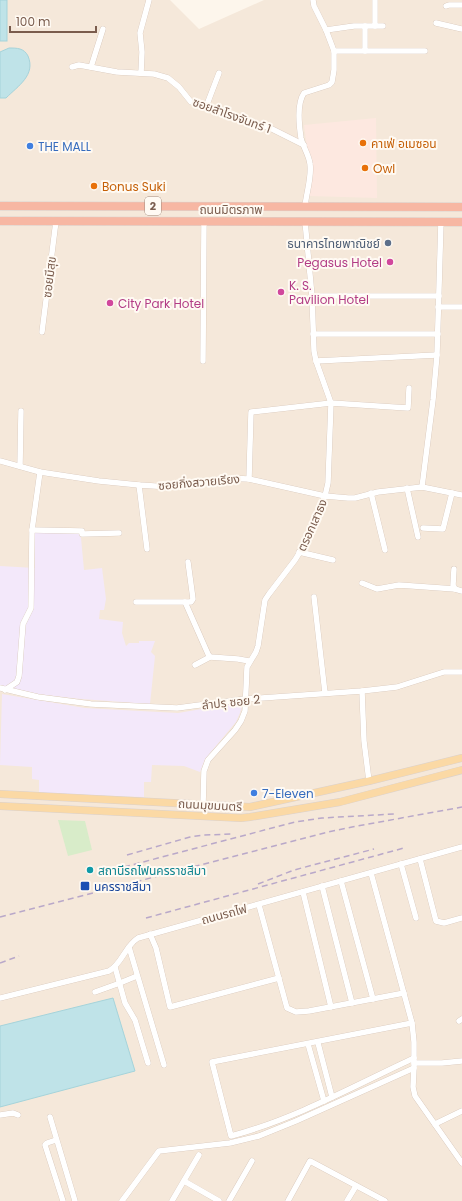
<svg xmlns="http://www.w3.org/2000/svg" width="462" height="1201" font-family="Poppins,'Noto Sans Thai',sans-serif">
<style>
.residential{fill:#f5e8da}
.commercial{fill:#fde8e0}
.education{fill:#f3e8fa}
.green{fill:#d8ecc9}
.water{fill:#bfe3e8;stroke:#a5d3da}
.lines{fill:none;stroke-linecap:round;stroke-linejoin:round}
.minor-casing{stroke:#d1beb0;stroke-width:6}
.major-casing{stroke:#dad1cd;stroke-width:8}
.highway-casing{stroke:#dad1cd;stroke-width:9}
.minor{stroke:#fff;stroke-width:5.5}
.major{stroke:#fbd9a5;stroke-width:7}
.highway{stroke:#f7b7a3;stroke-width:8}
.rail{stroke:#b9a8c9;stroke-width:1.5;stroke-dasharray:6 4;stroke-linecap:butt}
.food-dot{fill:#e8710a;stroke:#fffaf3;stroke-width:1.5}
.shop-dot{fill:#3f7fe0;stroke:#fffaf3;stroke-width:1.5}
.service-dot{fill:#5c6f8a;stroke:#fffaf3;stroke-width:1.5}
.hotel-dot{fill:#d1479c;stroke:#fffaf3;stroke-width:1.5}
.culture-dot{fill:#0f9aa8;stroke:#fffaf3;stroke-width:1.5}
.transit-dot{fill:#1a4fb4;stroke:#fffaf3;stroke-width:1.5}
.labels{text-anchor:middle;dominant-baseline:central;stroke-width:4;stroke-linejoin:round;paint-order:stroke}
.shield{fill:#fffaf3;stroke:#a28b7f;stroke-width:1}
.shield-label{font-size:11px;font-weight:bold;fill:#7a5c4d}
.street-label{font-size:12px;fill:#7a5c4d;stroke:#fffaf3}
.food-label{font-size:12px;fill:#c56008;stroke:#fffaf3;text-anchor:start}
.shop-label{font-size:12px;fill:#366cbe;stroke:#fffaf3;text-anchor:start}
.service-label{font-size:12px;fill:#4e5e75;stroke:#fffaf3;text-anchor:end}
.hotel-label{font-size:12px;fill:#b23c85;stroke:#fffaf3;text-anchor:start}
.culture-label{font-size:12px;fill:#0d838f;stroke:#fffaf3;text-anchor:start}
.transit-label{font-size:12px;fill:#164399;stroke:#fffaf3;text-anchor:start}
</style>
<rect width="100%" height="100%" fill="#fdf6ec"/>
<polygon class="residential" points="0,0 170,0 199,29 264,0 462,0 462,1201 0,1201"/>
<polygon class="commercial" points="376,118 377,198 309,196 307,149 304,125"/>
<g class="education">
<polygon points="35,532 78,533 81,538 84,570 102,568 106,599 104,610 100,610 99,619 123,622 122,633 126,646 129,643 139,643 139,641 155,641 151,652 155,656 150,704 81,699 38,694 0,685 0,566 35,568"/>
<polygon points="2,694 85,708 178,713 243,702 240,713 236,722 205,759 200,772 184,766 152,765 151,782 144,782 144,797 39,793 39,780 32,779 32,767 0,765"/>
</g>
<polygon class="green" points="58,820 85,821 92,850 68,856"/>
<g class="water">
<rect x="0" y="0" width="7" height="41"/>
<path d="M9,48C17,48 24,48 28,56C36,75 18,86 6,98H0V52Z"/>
<polygon points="113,998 135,1071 0,1107 0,1026"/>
</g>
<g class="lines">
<defs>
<g id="minor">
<polyline points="446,6 449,5 462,5"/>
<polyline points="436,23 462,29"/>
<polyline points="365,26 365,51"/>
<polyline points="375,26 375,0"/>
<polyline points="326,30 354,26 383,26"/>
<polyline points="334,51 425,51"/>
<polyline points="72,67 79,65 117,72 154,74 168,78 179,87 191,102 270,128 304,145"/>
<polyline points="91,67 103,29"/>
<polyline points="141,73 142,52 140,33 149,0"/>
<polyline points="206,107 219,73"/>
<path d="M305,207C306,193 312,178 310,164C309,155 303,147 301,138C299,125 297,103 304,93L329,85L332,82L334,70V51L326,30L314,6L313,0"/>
<polyline points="312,296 439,296"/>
<polyline points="438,307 462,307"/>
<polyline points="42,332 56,221"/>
<polyline points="313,334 438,334"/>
<polyline points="203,361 204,221"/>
<polyline points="316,361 437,355"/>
<polyline points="0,461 40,472 99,481 139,485 170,487 205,483 223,478 249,479 325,496 348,498 355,498 378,492 422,487 462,495"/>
<polyline points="20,466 21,411"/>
<polyline points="249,479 251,412 331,403 408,408 409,388"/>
<polyline points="139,485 147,549"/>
<polyline points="422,487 433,400 437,355 441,221"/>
<polyline points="407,488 418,537"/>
<polyline points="371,493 385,550"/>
<polyline points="423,528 443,529 452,493"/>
<polyline points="32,530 82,531"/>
<polyline points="82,534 119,533"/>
<polyline points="299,552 333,560"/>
<polyline points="454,569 453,585 455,589 462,591"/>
<polyline points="362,583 377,589 399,585 455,589"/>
<polyline points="314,597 325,693"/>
<polyline points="136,602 185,602 208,654 210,657 238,659 249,661"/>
<polyline points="185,602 191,602 193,599 188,562"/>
<polyline points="195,665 210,657"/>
<polyline points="0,688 38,697 91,704 177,708 245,699 362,691 397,687 444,672 462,672"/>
<polyline points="5,690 17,682 19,676 23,624 31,608 32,530 40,472"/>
<polyline points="362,691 364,741 369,781"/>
<polyline points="203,805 204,771 208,760 235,730 241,721 245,711 247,667 256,652 258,646 265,600 269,594 295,560 303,547 325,496 328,483 331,403 316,361 314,351 312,296 305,221"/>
<polyline points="420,859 436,921 444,923 462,918"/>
<polyline points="401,864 416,918"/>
<polyline points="341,881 373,999"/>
<polyline points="322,886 352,1003"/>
<polyline points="303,892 331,1007"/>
<polyline points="259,905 287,1008 296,1012 309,1011 404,993"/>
<polyline points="150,934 156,948 170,1007 279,978"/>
<polyline points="129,947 164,1065"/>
<polyline points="115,967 125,1003 135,1020 148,1063"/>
<polyline points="95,992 120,983 137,976"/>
<path d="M0,998L109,971C122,964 125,946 138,938L462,847"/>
<polyline points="459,1021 462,1019"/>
<path d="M412,1023L212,1062L231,1136C295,1119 354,1086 414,1058"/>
<polyline points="318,1043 332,1097"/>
<polyline points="308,1044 324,1101"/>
<polyline points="414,1063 442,1063 462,1061"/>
<polyline points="414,1068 413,1087 415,1096 462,1163"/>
<polyline points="0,1115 13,1113 18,1115"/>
<polyline points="50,1117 75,1201"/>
<polyline points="435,1124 462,1111"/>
<polyline points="56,1140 47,1143 45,1145 63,1201"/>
<polyline points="184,1181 219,1201"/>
<polyline points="122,1201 159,1151 230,1143 259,1136 296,1121 414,1068 414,1042 412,1023 371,873"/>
<polyline points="172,1201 199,1155"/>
<polyline points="229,1201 252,1161"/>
<polyline points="288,1201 310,1161 385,1201"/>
<polyline points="347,1201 356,1186"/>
</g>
<g id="major">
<polyline points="0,794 250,807 369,781 462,758"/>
<polyline points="0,806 241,818 250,817 340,802 462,770"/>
</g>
<g id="highway">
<polyline points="0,206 462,207"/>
<polyline points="0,221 462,222"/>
</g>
</defs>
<use href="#minor" class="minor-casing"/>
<use href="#major" class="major-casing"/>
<use href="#highway" class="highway-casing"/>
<use href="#minor" class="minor"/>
<use href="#major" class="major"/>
<use href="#highway" class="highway"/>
<g class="rail">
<polyline points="127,855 190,837 203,835 234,834"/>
<polyline points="124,867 295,822 322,818 394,814"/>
<polyline points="258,884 294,870 374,849"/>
<polyline points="0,917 328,832 352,827 462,807"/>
<polyline points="146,918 404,848"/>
<polyline points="0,963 19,956"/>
</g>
</g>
<g class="food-dot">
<circle cx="363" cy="143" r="4"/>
<circle cx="365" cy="168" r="4"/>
<circle cx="94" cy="186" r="4"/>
</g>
<g class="shop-dot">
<circle cx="30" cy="146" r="4"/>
<circle cx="254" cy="793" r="4"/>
</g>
<circle class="service-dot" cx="388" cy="243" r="4"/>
<g class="hotel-dot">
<circle cx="390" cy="262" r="4"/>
<circle cx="281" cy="292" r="4"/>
<circle cx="110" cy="303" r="4"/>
</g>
<circle class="culture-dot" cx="90" cy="870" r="4"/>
<rect class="transit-dot" x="80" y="881" width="10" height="10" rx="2"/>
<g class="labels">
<rect class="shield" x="145" y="197" width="16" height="18" rx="3"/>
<g class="shield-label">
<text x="153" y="206">2</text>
</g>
<g class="street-label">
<text transform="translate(232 115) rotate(20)">ซอยสำโรงจันทร์ 1</text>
<text x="231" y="209">ถนนมิตรภาพ</text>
<text transform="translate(49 277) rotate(-83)">ซอยมีสุข</text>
<text transform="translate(199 482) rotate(-5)">ซอยกิ่งสวายเรียง</text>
<text transform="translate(312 525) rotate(-66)">ตรอกเสาธง</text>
<text transform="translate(231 702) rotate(-6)">ลำปรุ ซอย 2</text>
<text transform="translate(210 805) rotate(3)">ถนนมุขมนตรี</text>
<text transform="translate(224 914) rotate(-15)">ถนนรถไฟ</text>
</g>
<g class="food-label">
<text x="371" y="143">คาเฟ่ อเมซอน</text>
<text x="373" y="168">Owl</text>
<text x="102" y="186">Bonus Suki</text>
</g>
<g class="shop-label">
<text x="38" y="146">THE MALL</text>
<text x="262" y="793">7-Eleven</text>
</g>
<g class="service-label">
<text x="380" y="243">ธนาคารไทยพาณิชย์</text>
</g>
<g class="hotel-label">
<text x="382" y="262" text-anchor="end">Pegasus Hotel</text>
<text x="289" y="285">K. S.<tspan x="289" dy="14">Pavilion Hotel</tspan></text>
<text x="118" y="303">City Park Hotel</text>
</g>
<g class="culture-label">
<text x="98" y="870">สถานีรถไฟนครราชสีมา</text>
</g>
<g class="transit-label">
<text x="94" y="886">นครราชสีมา</text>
</g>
</g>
<path d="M10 26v6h86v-6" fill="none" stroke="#7a5c4d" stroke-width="2"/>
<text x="16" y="26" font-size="12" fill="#7a5c4d" stroke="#fffaf3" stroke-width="3" paint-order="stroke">100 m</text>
</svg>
